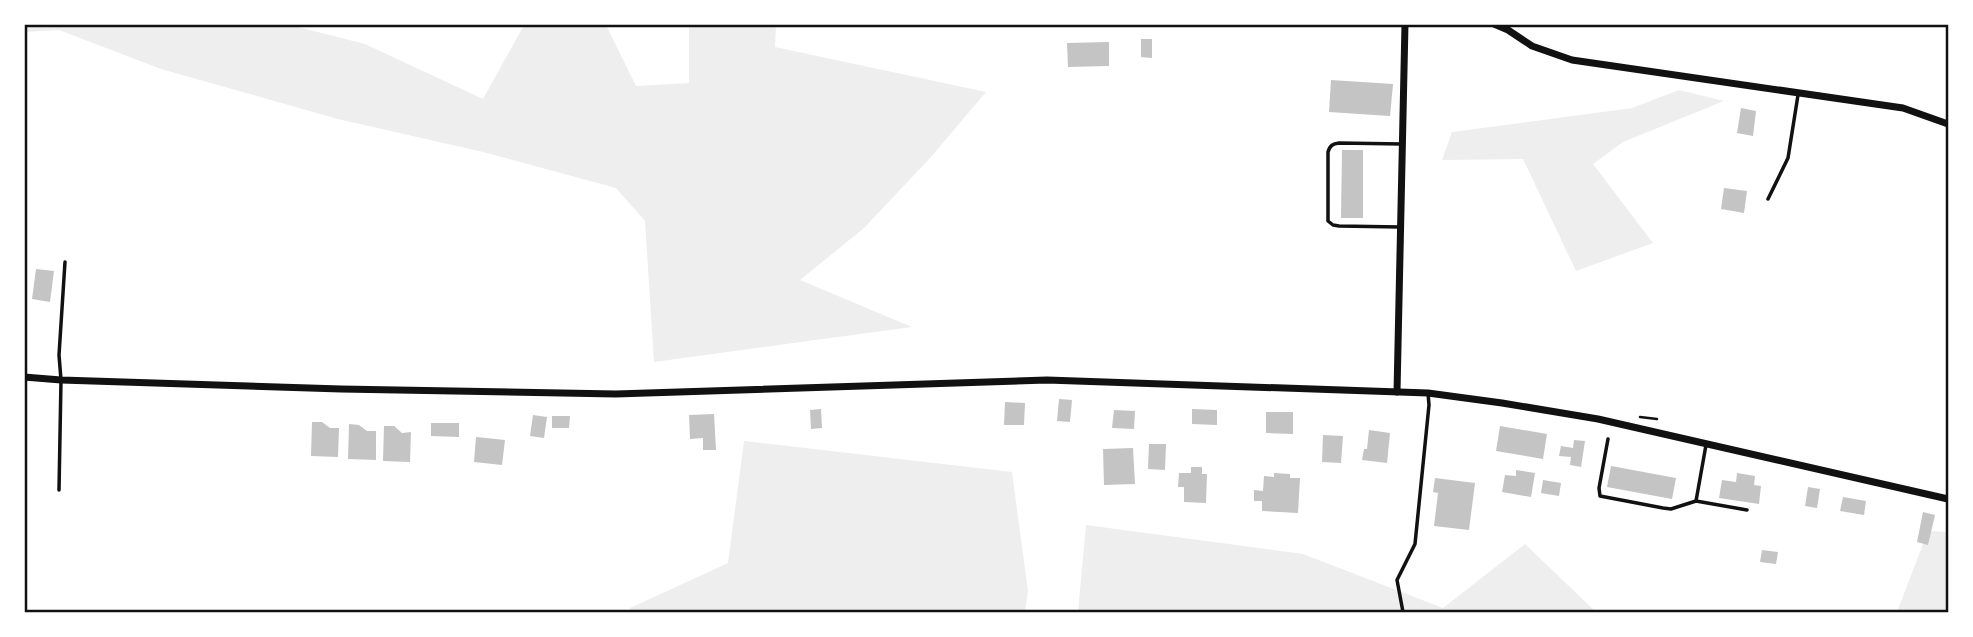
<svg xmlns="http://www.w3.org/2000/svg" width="1973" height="637" font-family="Roboto,sans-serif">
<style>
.green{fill:#eee}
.building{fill:#c4c4c4}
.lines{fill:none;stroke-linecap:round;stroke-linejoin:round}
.path{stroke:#111;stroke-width:2.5}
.service{stroke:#111;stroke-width:3.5}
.minor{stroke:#111;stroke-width:7}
.neatline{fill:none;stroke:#111;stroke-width:2.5}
</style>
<rect width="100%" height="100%" fill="#fff"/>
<g class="green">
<polygon points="24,25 290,25 365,44 483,99 524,25 606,25 636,86 689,83 689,25 776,25 775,47 986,92 931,157 864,228 800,280 912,327 654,362 645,221 616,188 483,152 338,119 161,69 59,30 25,32"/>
<polygon points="1679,90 1724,101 1623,142 1593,164 1653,243 1576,271 1523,159 1442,160 1452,132 1632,108"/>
<polygon points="744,441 1012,472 1028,591 1025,612 629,612 630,608 728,563"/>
<polygon points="1086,525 1303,554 1443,608 1525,544 1596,612 1078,612"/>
<polygon points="1928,531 1948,532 1948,612 1897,612"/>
</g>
<g class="building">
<polygon points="1141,39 1152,39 1152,58 1141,57"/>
<polygon points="1109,42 1109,66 1068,67 1067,43"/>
<polygon points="1331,80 1393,84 1390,116 1329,112"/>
<polygon points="1741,108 1756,111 1753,136 1737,133"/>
<polygon points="1342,150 1363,150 1363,218 1341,218"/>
<polygon points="1724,188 1747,191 1744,213 1721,209"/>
<polygon points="36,269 54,271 50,302 32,299"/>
<polygon points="1059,399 1072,400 1070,422 1057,421"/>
<polygon points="1005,402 1025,403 1024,425 1004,425"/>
<polygon points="821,409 822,428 811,429 810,410"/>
<polygon points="1192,409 1217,410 1217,425 1192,424"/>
<polygon points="1114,410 1135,411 1134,429 1112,428"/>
<polygon points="1266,412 1293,412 1293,434 1266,433"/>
<polygon points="714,414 716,450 703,450 703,438 690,439 689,415"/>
<polygon points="533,415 547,417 544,438 530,436"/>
<polygon points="552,416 570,416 569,428 552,428"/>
<polygon points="312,422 322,422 330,428 339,428 338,457 311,456"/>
<polygon points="431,423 459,423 459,437 431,436"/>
<polygon points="349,424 359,425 367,431 376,431 376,460 348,459"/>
<polygon points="384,426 394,426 402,433 411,432 410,462 383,461"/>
<polygon points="1500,426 1547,434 1543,459 1496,451"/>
<polygon points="1369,430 1390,433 1387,463 1362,460 1364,449 1367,449"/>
<polygon points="1323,435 1343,436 1341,463 1322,462"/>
<polygon points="476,437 505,440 502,465 474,462"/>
<polygon points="1574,440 1585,441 1581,467 1570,465 1571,457 1559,456 1561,446 1573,448"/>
<polygon points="1149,444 1166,444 1165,470 1148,469"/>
<polygon points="1133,448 1135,484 1104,485 1103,449"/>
<polygon points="1611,466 1676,478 1672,499 1607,487"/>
<polygon points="1191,467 1202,467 1202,474 1207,474 1206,503 1184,502 1184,487 1178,487 1179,473 1191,473"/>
<polygon points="1516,470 1535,473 1531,497 1502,492 1505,475 1516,476"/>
<polygon points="1274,473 1290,474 1290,478 1300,478 1298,513 1262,511 1262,501 1254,501 1254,490 1263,491 1264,476 1274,477"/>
<polygon points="1737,473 1755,476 1754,485 1761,486 1759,504 1719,498 1722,480 1736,482"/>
<polygon points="1435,478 1475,483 1469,530 1434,526 1438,493 1433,492"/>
<polygon points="1543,480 1561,483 1559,496 1541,493"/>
<polygon points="1808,487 1820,489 1817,508 1805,506"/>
<polygon points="1843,497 1866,501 1864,515 1840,511"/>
<polygon points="1923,512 1935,515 1928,545 1917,542"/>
<polygon points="1762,550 1778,552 1776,564 1760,562"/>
</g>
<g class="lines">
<polyline class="path" points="1640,417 1657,419"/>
<g class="service">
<polyline points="1768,199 1788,158 1798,95"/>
<path d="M1400,227L1339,226L1333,225L1328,221V152C1330,145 1333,144 1339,143L1402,144"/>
<polyline points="1608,439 1599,488 1600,496 1663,508 1671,509 1696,501 1706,445"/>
<polyline points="59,490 61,380 59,355 65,262"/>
<polyline points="1696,501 1747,510"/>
<polyline points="1403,612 1397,580 1415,544 1429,405 1428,393"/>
</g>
<g class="minor">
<polyline points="1494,24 1508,30 1532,46 1572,60 1903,108 1948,124"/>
<polyline points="24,377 61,380 341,389 616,394 1047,380 1428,393 1502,403 1598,419 1948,499"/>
<polyline points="1397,392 1405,24"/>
</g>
</g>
<rect width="1973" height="637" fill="none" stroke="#ffffff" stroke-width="52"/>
<rect x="26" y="26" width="1921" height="585" class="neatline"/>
</svg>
